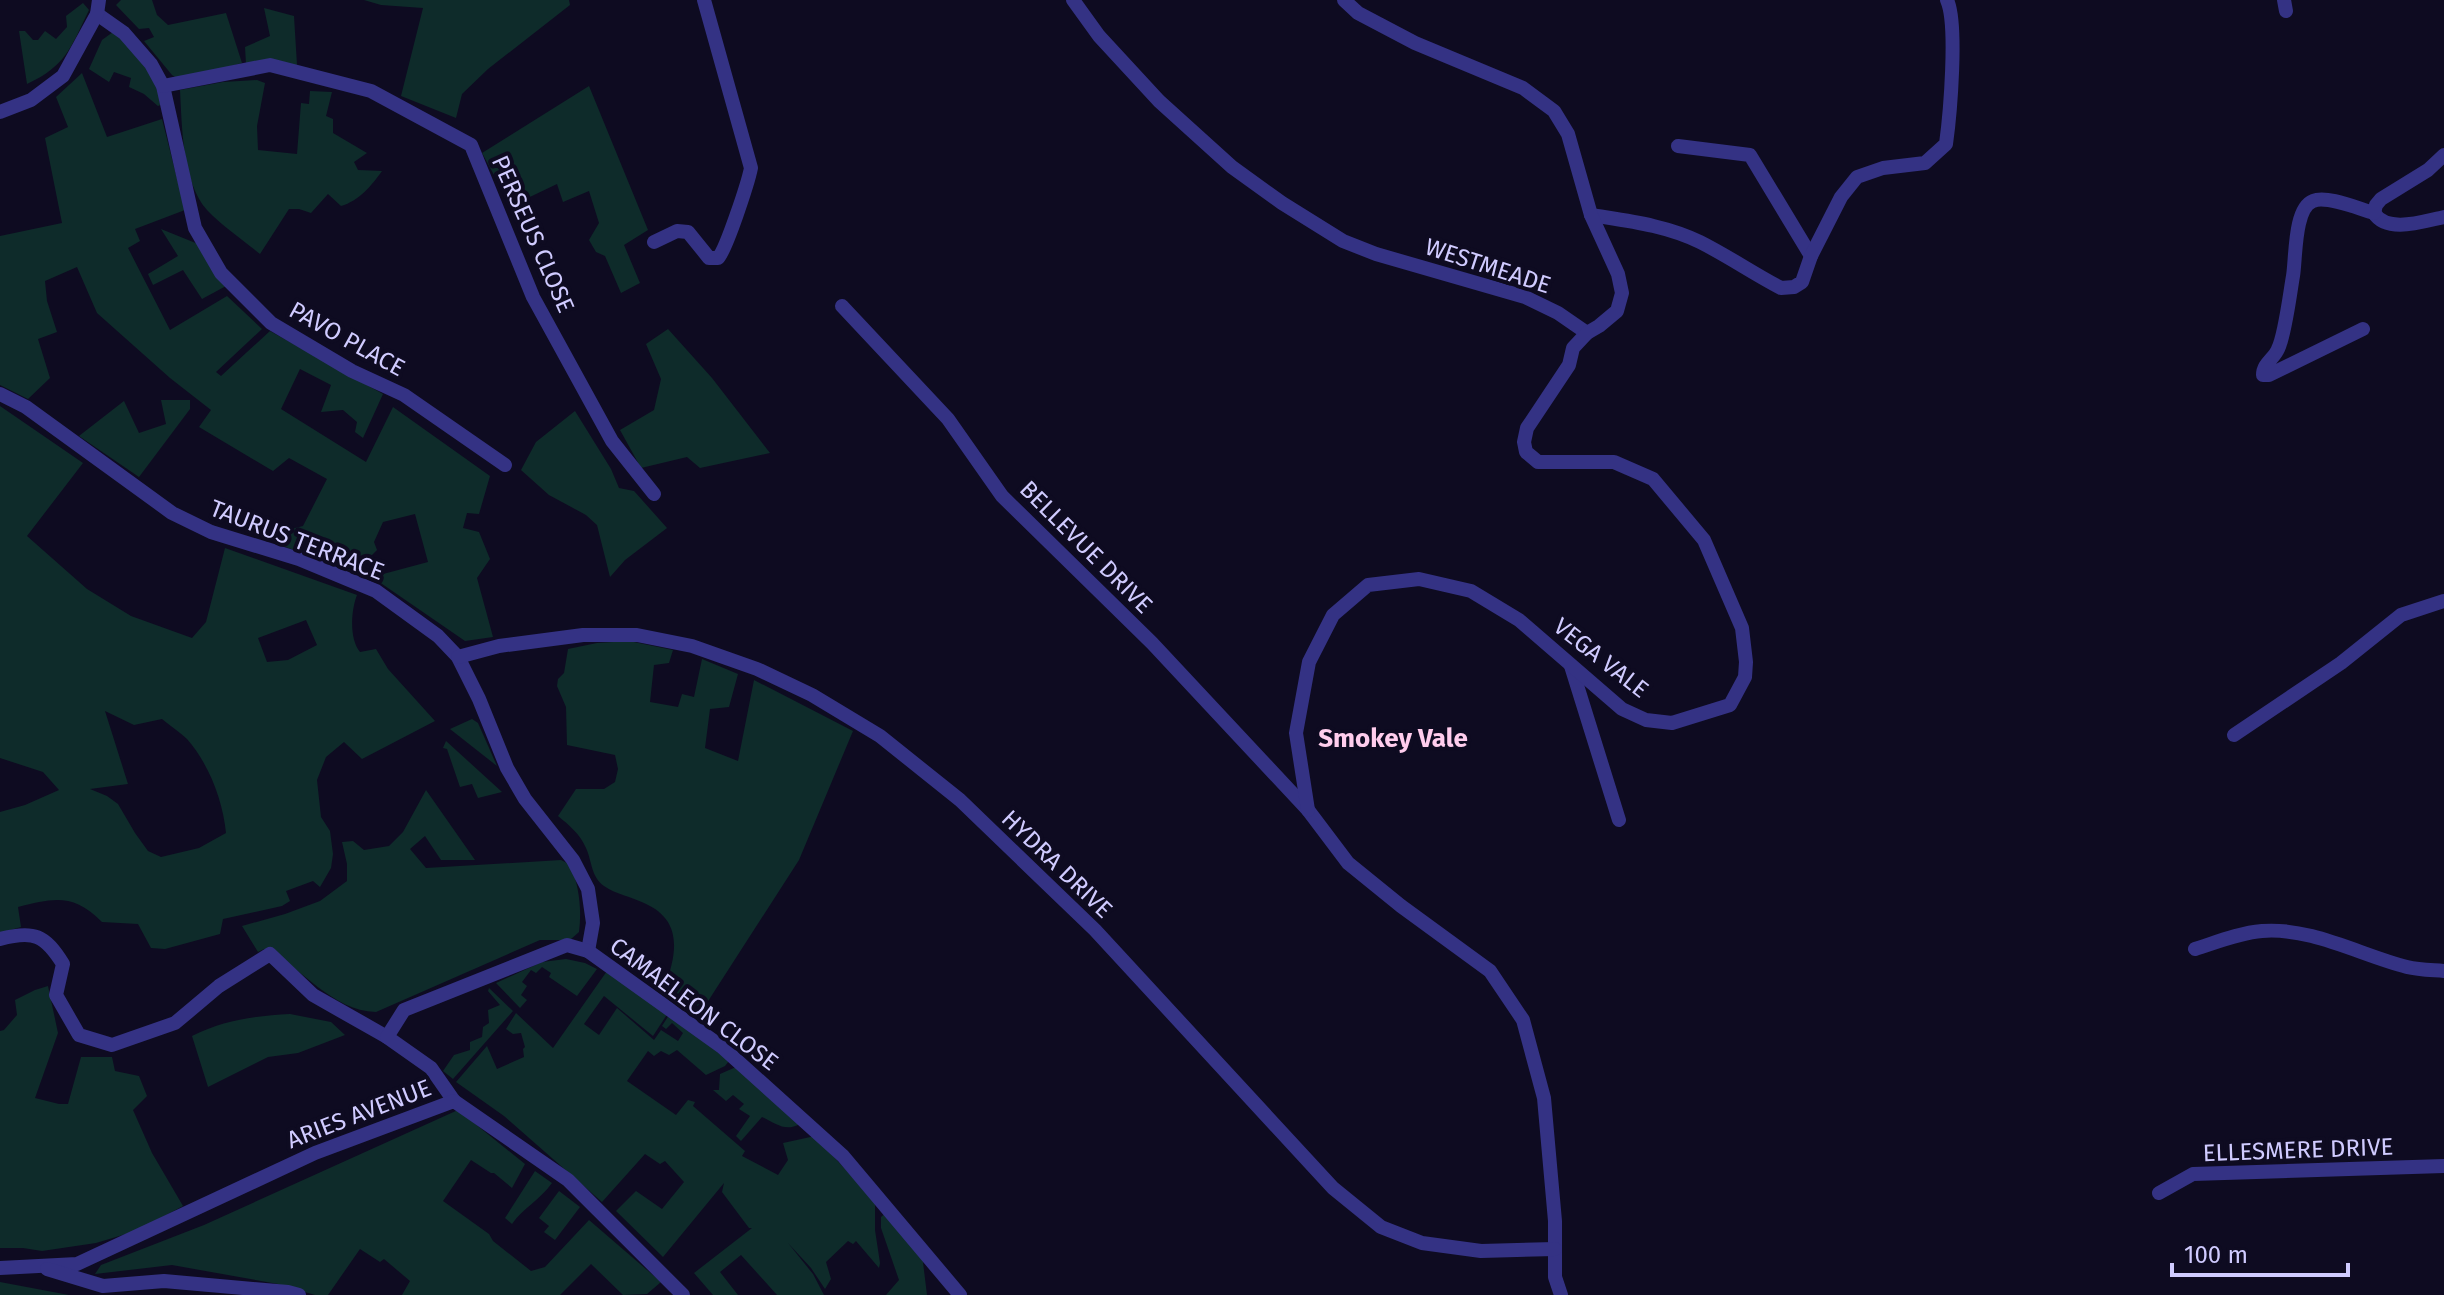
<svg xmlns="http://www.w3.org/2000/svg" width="2444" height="1295" font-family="'Fira Sans',sans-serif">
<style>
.green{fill:#0e2b2a;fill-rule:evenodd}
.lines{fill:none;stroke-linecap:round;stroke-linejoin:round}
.minor{stroke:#343284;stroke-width:14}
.labels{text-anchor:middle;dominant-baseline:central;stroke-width:8;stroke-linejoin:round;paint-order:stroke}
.street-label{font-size:24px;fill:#d0cbff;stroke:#0e0b21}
.neighbourhood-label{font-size:26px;font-weight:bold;fill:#ffcded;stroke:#0e0b21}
</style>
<rect width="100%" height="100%" fill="#0e0b21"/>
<g class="green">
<polygon points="121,0 152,0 157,15 168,25 226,13 242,63 180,80 172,75 144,41 154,37 149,28 139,29 116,5"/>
<polygon points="364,0 569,0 570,5 488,69 462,94 456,118 401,96 423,8 381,5"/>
<path d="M83,3L89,10C71,47 66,66 27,84L19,31H25L33,40H38L45,31L56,39L67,27L66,16Z"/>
<polygon points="264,8 294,16 297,65 246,64 245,47 270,36"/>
<polygon points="113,32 145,60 163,104 158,106 144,94 129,87 131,78 114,72 109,82 89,69 102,40"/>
<polygon points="82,73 107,137 162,119 185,210 135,229 140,241 128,248 170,330 227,296 262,329 216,372 221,376 270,331 383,394 363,438 355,432 357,422 343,410 321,412 331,385 300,369 281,409 366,462 393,407 490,476 479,514 467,513 463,528 479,532 490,559 477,578 493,637 465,641 372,577 428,562 415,514 383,522 374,542 377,550 355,572 280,545 287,530 303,526 327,479 289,458 273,471 199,427 211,410 170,378 97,313 77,267 45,281 47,301 57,332 38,339 50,378 28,399 0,385 0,236 62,223 45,138 68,127 56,97"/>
<path d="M257,80L265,83L257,126L258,150L297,154L301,103L309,104L310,91L332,92L326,116L333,119V133L367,153L354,162L358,170L382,171C372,185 359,201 341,206L328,194L311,213L299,209H289L260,254C243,240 222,226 207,210C182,182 182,126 180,90L223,82Z"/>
<polygon points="589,86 648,230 624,245 640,283 621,293 605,256 596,252 589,240 599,223 589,191 563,202 557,184 511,206 482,153"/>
<polygon points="161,229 198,244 226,286 202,299 183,270 153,285 148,274 178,256"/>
<polygon points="668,329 712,378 770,453 700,468 687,457 641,468 620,430 654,410 661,379 646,344"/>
<polygon points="161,400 190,400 190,409 139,477 79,436 124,401 139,433 166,424"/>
<path d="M0,406L83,463L27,536L87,589L131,616L192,638L206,622L225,548L357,595C351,610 349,639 360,652L376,649L388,669L435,721L362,759L344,742L326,757L317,780L321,817L330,831L333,854L331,868L320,887L313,881L286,891L290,901L282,906L223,919L220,934L165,949L151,948L138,924L102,922C73,893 54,898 18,907L21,927L0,933V812L25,805L59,790L43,772L0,758ZM306,620L317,645L288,660L267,662L258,638ZM105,711L134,725L162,719C170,726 180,732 187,739C209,764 223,801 226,833L199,848L161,857L148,851L135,833L118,804L107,796L90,789L128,784Z"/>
<polygon points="575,411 611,469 619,488 634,491 667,528 625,560 610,577 597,525 586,515 549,495 521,470 536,442"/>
<path d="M629,641L673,650L669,663L654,665L650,702L678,707L682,694L694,697L702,659L738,674L729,707L710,709L705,748L738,761L754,680L853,731L799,860L703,1009L665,986C677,953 683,920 644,903C632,897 615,894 604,886C591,877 592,861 586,848C580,834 569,825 558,816L576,789H604L615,782L618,769L615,755L567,745L566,707L557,686L558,679L564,673L568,649L597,643Z"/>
<polygon points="472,719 478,723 497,766 450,729"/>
<polygon points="446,741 502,792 478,798 472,784 460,787 447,749 443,748"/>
<path d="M426,790L475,860H441L425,836L410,849L426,868L561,860L571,865C579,888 582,908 579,932L570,940H540L376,1012C331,1011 303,967 264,949L258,952L242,926L285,914L320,901L347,881V864L342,842L353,841L364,850L389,846L403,832Z"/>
<polygon points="566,959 585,963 597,969 577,996 549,977 551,973 542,967 536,973 531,970 522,982 527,986 521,995 527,1000 520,1008 496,983 542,962"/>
<polygon points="607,971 668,1013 653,1036 604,996 584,1024 599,1035 617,1008 654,1040 661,1030 678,1041 683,1033 672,1023 666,1029 662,1026 669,1015 729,1061 725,1066 706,1075 677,1050 669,1055 661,1051 654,1056 648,1051 627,1081 676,1115 688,1100 695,1102 693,1106 745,1151 742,1156 778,1175 788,1160 783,1143 815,1136 875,1202 875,1230 880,1263 879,1268 856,1241 853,1244 848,1241 826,1262 831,1279 825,1289 811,1268 788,1243 813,1274 824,1295 777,1295 741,1255 720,1272 738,1295 713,1295 694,1273 752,1228 749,1228 722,1192 724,1183 663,1257 616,1211 636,1191 662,1209 684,1182 665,1161 660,1164 645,1154 602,1202 504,1116 456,1082 487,1046 497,1069 524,1057 523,1049 525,1047 521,1033 513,1034 506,1029 516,1013 553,1048"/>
<polygon points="48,986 58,1033 35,1098 59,1104 68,1104 81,1057 112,1057 115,1071 139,1076 147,1096 133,1110 152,1153 183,1206 136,1231 96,1243 42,1251 23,1248 0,1248 0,1031 4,1030 17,1015 15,1000 35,990"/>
<polygon points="489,988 513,1011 453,1079 443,1071 454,1055 470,1050 470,1042 482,1037 483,1027 489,1023 488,1010 500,1005 488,991"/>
<path d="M290,1014L331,1022L345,1035L298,1053L268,1057L208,1087L192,1036C224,1020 255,1016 290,1014Z"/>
<path d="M736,1067L800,1124C785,1132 777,1124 762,1117L741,1141L736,1136L750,1116L739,1109L744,1104L733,1095L726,1101L713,1090H719L720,1074Z"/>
<polygon points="458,1110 525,1164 512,1188 494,1173 491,1173 471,1160 443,1201 489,1234 493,1241 531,1271 545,1267 589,1220 661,1282 647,1294 623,1295 591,1264 560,1295 402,1295 410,1281 384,1259 380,1262 360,1249 328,1295 315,1295 278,1284 172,1265 95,1274 101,1265 204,1225"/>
<path d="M535,1171L552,1183C540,1200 523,1208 512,1224L505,1218Z"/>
<polygon points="559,1191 580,1207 555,1240 544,1232 549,1226 539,1218"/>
<polygon points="887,1212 922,1254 927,1295 886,1295 899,1280 881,1228 881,1217"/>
<polygon points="0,1282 69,1295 0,1295"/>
</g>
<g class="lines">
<g class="minor">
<polyline points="1073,0 1099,36 1159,101 1232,167 1282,203 1343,241 1376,254 1525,297 1558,313 1587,333"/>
<polyline points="2284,0 2286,11"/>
<polyline points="97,14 124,33 151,64 163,86 195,228 221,273 271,323 352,371 404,395 505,465"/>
<polyline points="163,86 270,65 371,91 471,145 533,297 612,441 654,494"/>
<polyline points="0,112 31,100 63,76 97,14 99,0"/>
<polyline points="1678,146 1750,155 1811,256"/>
<path d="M2374,213C2387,234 2424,221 2444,217"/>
<path d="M1591,215C1628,221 1665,225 1700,242C1728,256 1754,274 1781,288L1794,287L1802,282L1811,256L1841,197L1857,177L1883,168L1925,163L1946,144C1950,115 1958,24 1947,0"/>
<path d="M654,242L677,231L688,232L709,258H718C726,250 748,183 751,168L704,0"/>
<polyline points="842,306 948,419 1002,496 1152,643 1308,810 1348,863 1401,906 1490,971 1523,1020 1544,1098 1555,1221 1555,1277 1561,1295"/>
<path d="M2363,329L2269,375H2263C2263,363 2274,359 2278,349C2285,335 2290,293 2293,276C2296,258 2294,208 2313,201C2327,195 2359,209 2374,213L2376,205L2381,199L2428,170L2444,155"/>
<polyline points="0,394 26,407 172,513 211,532 299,559 376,591 438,636 458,657 479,699 507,768 525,799 573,860 588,889 593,923 588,951"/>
<polyline points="458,657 499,646 583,635 637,635 692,646 757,669 812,695 880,736 960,800 1095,930 1333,1188 1381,1227 1422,1243 1481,1251 1555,1249"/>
<polyline points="1571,666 1619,820"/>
<polyline points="2234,735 2341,663 2401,615 2444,601"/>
<polyline points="1308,810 1296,733 1309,662 1333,615 1368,585 1419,579 1471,591 1519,620 1622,709 1646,720 1672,723 1730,705 1745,677 1746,662 1742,628 1704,540 1653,479 1614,462 1538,462 1526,452 1524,442 1527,428 1569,365 1573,348 1587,333 1599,326 1617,311 1622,293 1618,274 1591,215 1568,134 1554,111 1523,88 1415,43 1358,13 1344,0"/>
<path d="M0,939C34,930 45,935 63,964L56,995L79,1035L112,1045L175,1023L219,986L270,954L313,995L387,1037"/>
<path d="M2195,949C2217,942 2239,933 2262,931C2311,927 2360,955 2407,967C2419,970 2432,970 2444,971"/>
<polyline points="454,1101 431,1068 387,1037 404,1010 567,945 588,951 722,1047 843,1156 960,1295"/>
<polyline points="2159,1193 2193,1174 2444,1166"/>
<polyline points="0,1268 77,1264 315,1153 454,1101 568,1180 683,1295"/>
<polyline points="47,1269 103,1286 164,1281 288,1292 299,1295"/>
</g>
</g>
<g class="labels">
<g class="street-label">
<text transform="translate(533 234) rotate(66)">PERSEUS CLOSE</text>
<text transform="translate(1488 266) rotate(18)">WESTMEADE</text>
<text transform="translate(347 339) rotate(29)">PAVO PLACE</text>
<text transform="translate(297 540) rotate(21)">TAURUS TERRACE</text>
<text transform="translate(1086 547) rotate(45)">BELLEVUE DRIVE</text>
<text transform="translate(1601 658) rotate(38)">VEGA VALE</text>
<text transform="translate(1057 864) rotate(44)">HYDRA DRIVE</text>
<text transform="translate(694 1004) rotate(37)">CAMAELEON CLOSE</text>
<text transform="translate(359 1114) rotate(-21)">ARIES AVENUE</text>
<text transform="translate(2298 1150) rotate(-2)">ELLESMERE DRIVE</text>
</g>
<g class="neighbourhood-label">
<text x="1393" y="738">Smokey Vale</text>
</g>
</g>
<path d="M2172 1263v12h176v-12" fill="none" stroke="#d0cbff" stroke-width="4"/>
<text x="2184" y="1263" font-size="24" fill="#d0cbff" stroke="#0e0b21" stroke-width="6" paint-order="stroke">100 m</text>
</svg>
